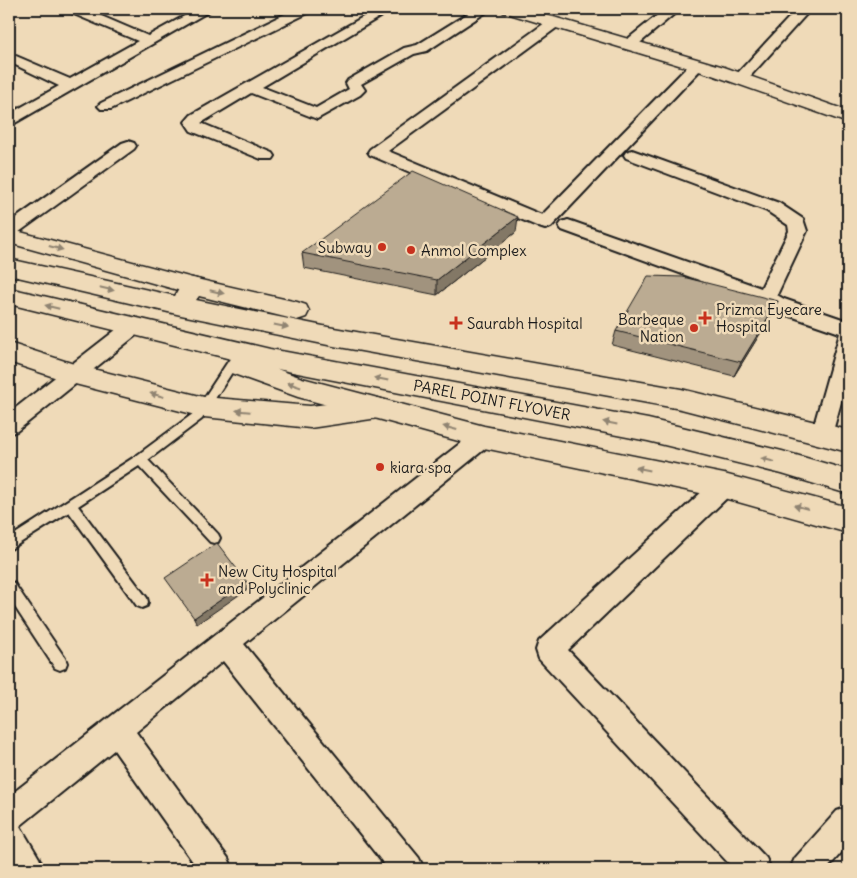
<svg xmlns="http://www.w3.org/2000/svg" width="857" height="878" font-family="Delius,sans-serif">
<style>
.lines{fill:none;stroke-linecap:round;stroke-linejoin:round}
.lane-casing{stroke:#1c1c1c;stroke-width:4}
.street-casing{stroke:#1c1c1c;stroke-width:4}
.secondary-casing{stroke:#1c1c1c;stroke-width:3}
.primary-casing{stroke:#1c1c1c;stroke-width:3}
.lane{fill:#efdab8;fill-rule:evenodd}
.street{fill:#efdab8;fill-rule:evenodd}
.secondary{fill:#efdab8;fill-rule:evenodd}
.primary{fill:#efdab8;fill-rule:evenodd}
.wall{fill:#a1937e;stroke:#1c1c1c}
.shaded-wall{fill:#837866;stroke:#1c1c1c}
.building{fill:#bbab92;stroke:#1c1c1c}
.oneway{fill:#908472}
.poi-dot{fill:#c8321e;stroke:#efdab8;stroke-width:2}
.labels{text-anchor:middle;dominant-baseline:central;stroke-width:5;stroke-linejoin:round;paint-order:stroke}
.poi-label{font-size:15px;fill:#1c1c1c;stroke:#efdab8;text-anchor:start}
.street-label{font-size:15px;fill:#1c1c1c;stroke:#efdab8}
</style>
<rect width="100%" height="100%" fill="#efdab8"/>
<filter id="ink" filterUnits="userSpaceOnUse"><feTurbulence type="fractalNoise" baseFrequency=".02" numOctaves="2"/><feDisplacementMap in="SourceGraphic" scale="10" xChannelSelector="R" yChannelSelector="G"/><feConvolveMatrix kernelMatrix="1 2 1 2 8 2 1 2 1" color-interpolation-filters="sRGB"/></filter>
<g filter="url(#ink)">
<g class="lines">
<defs>
<g id="lane">
<polygon points="233,359 238,363 202,419 148,460 218,534 220,538 218,542 214,543 210,542 139,466 78,506 147,598 148,602 147,606 142,608 137,606 69,512 9,550 9,538 136,456 194,413 229,360"/>
<polygon points="9,581 14,583 65,658 67,663 65,668 60,670 55,668 9,598"/>
</g>
<g id="street">
<polygon points="67,9 85,9 148,36 197,9 213,9 15,123 9,125 9,114 59,86 9,62 9,53 70,79 138,41 69,12"/>
<polygon points="295,9 312,9 310,12 111,109 101,109 98,106 101,103"/>
<polygon points="377,9 393,9 262,87 316,108 349,89 346,83 348,80 404,48 417,45 475,9 491,9 427,51 414,54 361,84 365,90 360,95 317,119 251,93 201,123 273,153 275,156 273,159 261,159 191,131 185,122 191,115"/>
<polygon points="665,9 680,9 634,48 624,48 622,45 624,42"/>
<polygon points="797,9 811,9 745,82 735,82 733,79 735,76"/>
<polygon points="554,19 559,20 561,23 559,26 388,151 542,215 692,62 702,62 704,65 702,68 551,227 545,229 539,227 370,155 368,152 370,149 549,20"/>
<polygon points="128,141 134,143 136,146 134,149 15,235 9,237 9,223 122,143"/>
<polygon points="632,150 779,203 803,219 807,231 777,295 784,299 848,321 848,377 833,431 825,434 817,431 814,425 840,333 770,309 759,302 562,230 559,226 562,222 568,220 574,222 761,288 789,231 788,225 767,211 626,158 624,155 626,152"/>
<polygon points="133,320 140,322 143,327 140,332 17,431 9,434 9,413 126,322"/>
<polygon points="484,428 492,431 495,437 492,443 244,644 419,858 424,869 388,869 223,661 136,732 228,858 233,869 198,869 114,750 20,826 39,858 44,869 10,869 9,866 9,796 476,431"/>
<polygon points="724,476 732,479 736,486 732,493 568,650 766,858 771,869 734,869 539,659 536,650 539,641 716,479"/>
<polygon points="848,807 848,845 827,869 790,869 795,858 837,811"/>
</g>
<g id="secondary">
<polygon points="501,9 526,9 724,67 848,111 848,123 712,75 503,12"/>
<polygon points="9,229 200,280 204,286 200,292 192,294 9,243"/>
<polygon points="9,343 77,365 204,397 310,406 378,398 387,401 391,408 387,415 378,418 310,428 204,417 75,384 9,362"/>
</g>
<g id="primary">
<polygon points="9,259 175,296 184,280 192,278 297,302 306,305 309,311 306,317 297,320 199,296 196,300 328,327 681,389 848,430 848,452 681,409 328,345 181,315 9,275"/>
<polygon points="9,288 270,349 648,419 782,451 848,470 848,494 782,474 648,441 277,369 302,378 484,426 724,474 848,507 848,533 724,498 484,448 298,397 231,373 227,366 231,359 9,304"/>
</g>
</defs>
<use href="#lane" class="lane-casing"/>
<use href="#street" class="street-casing"/>
<use href="#secondary" class="secondary-casing"/>
<use href="#primary" class="primary-casing"/>
<use href="#lane" class="lane"/>
<use href="#street" class="street"/>
<use href="#secondary" class="secondary"/>
<use href="#primary" class="primary"/>
</g>
<g class="wall">
<polygon points="516,232 437,295 304,268 302,253"/>
<polygon points="771,316 734,376 612,345 616,331"/>
</g>
<g class="shaded-wall">
<polygon points="518,217 516,232 437,295 437,280"/>
<polygon points="778,301 771,316 734,376 741,362"/>
<polygon points="247,582 249,588 197,624 194,618"/>
</g>
<g class="building">
<polygon points="413,171 518,217 437,280 302,253"/>
<polygon points="648,276 683,277 778,301 741,362 616,331"/>
<polygon points="217,543 247,582 194,618 165,578"/>
</g>
<defs><path id="oneway-solid" d="M-6-.8H1V-3.2L6.5 0L1 3.2V.8H-6Z" transform="scale(1.25)"/></defs>
<g class="oneway">
<use href="#oneway-solid" transform="translate(56 248) rotate(15)"/>
<use href="#oneway-solid" transform="translate(107 289) rotate(13)"/>
<use href="#oneway-solid" transform="translate(217 292) rotate(13)"/>
<use href="#oneway-solid" transform="translate(52 307) rotate(-166)"/>
<use href="#oneway-solid" transform="translate(281 326) rotate(11)"/>
<use href="#oneway-solid" transform="translate(381 379) rotate(-169)"/>
<use href="#oneway-solid" transform="translate(294 385) rotate(-161)"/>
<use href="#oneway-solid" transform="translate(157 395) rotate(-165)"/>
<use href="#oneway-solid" transform="translate(243 411) rotate(-175)"/>
<use href="#oneway-solid" transform="translate(610 423) rotate(-169)"/>
<use href="#oneway-solid" transform="translate(450 428) rotate(-165)"/>
<use href="#oneway-solid" transform="translate(768 460) rotate(-165)"/>
<use href="#oneway-solid" transform="translate(643 469) rotate(-168)"/>
<use href="#oneway-solid" transform="translate(801 507) rotate(-165)"/>
</g>
</g>
<g class="poi-dot">
<circle cx="382" cy="247" r="5"/>
<circle cx="411" cy="250" r="5"/>
<path d="M702.5 310.5h5v5h5v5h-5v5h-5v-5h-5v-5h5z"/>
<path d="M453.5 315.5h5v5h5v5h-5v5h-5v-5h-5v-5h5z"/>
<circle cx="694" cy="328" r="5"/>
<circle cx="380" cy="467" r="5"/>
<path d="M204.5 572.5h5v5h5v5h-5v5h-5v-5h-5v-5h5z"/>
</g>
<g class="labels">
<g class="poi-label">
<text x="372" y="247" text-anchor="end">Subway</text>
<text x="421" y="250">Anmol Complex</text>
<text x="716" y="309">Prizma Eyecare<tspan x="716" dy="17">Hospital</tspan></text>
<text x="684" y="319" text-anchor="end">Barbeque<tspan x="684" dy="17">Nation</tspan></text>
<text x="467" y="323">Saurabh Hospital</text>
<text x="390" y="467">kiara spa</text>
<text x="218" y="571">New City Hospital<tspan x="218" dy="17">and Polyclinic</tspan></text>
</g>
<g class="street-label">
<text transform="translate(492 400) rotate(11)">PAREL POINT FLYOVER</text>
</g>
</g>
<rect width="857" height="878" fill="none" stroke="#efdab8" stroke-width="30"/>
<rect x="15" y="15" width="827" height="848" fill="none" stroke="#1c1c1c" stroke-width="2" filter="url(#ink)"/>
</svg>
